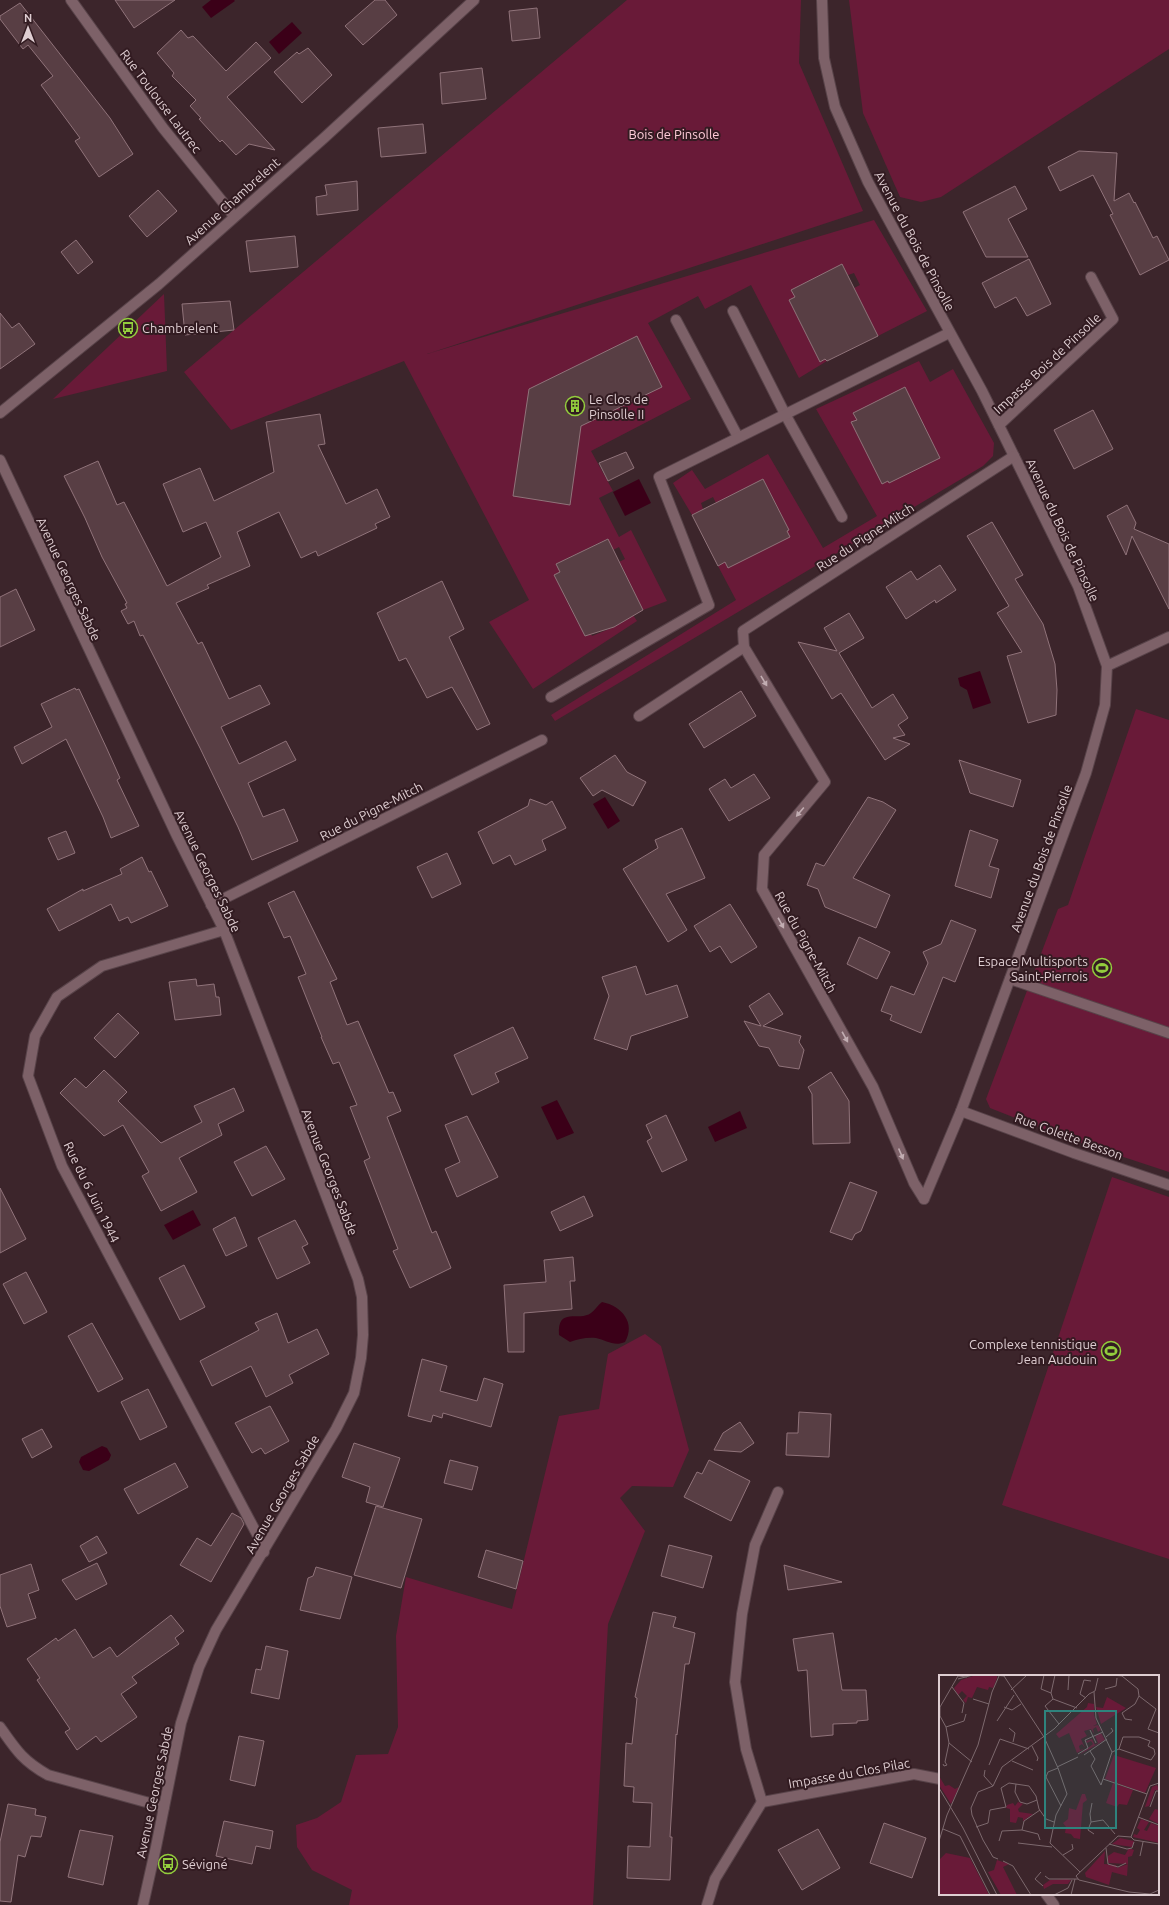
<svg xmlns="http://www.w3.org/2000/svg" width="1169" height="1905" font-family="Ubuntu,sans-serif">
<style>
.green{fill:#691a38}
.water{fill:#3b0018}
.building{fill:#583e44;stroke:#90737a}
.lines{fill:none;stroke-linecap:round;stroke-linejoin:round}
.service-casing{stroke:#584349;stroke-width:12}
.minor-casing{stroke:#584349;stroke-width:12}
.tertiary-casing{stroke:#584349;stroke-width:12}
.service{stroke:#7d6168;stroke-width:10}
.minor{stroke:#7d6168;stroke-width:10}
.tertiary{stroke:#7d6168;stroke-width:10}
.oneway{fill:#c2adb2}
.labels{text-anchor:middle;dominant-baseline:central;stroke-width:4;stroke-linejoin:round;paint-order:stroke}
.street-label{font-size:13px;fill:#dfced2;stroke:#321b21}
.park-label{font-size:13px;fill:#fecbd7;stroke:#321b21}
.poi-label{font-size:13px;fill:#dfced2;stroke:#321b21;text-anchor:start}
.inset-road{fill:none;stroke:#7d696e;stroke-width:1}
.view{fill:#2e837d;fill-opacity:0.15;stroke:#2e837d;stroke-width:2}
.inset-edge{fill:none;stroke:#dfced2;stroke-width:2}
</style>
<rect width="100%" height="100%" fill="#3c252b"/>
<g class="green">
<polygon points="627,0 801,0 799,63 863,211 427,354 874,220 927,311 878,336 854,288 860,285 854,273 848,275 842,264 791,290 795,297 789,300 820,362 825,359 827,361 799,378 751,285 705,309 698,296 648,323 691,399 591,451 613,491 599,498 619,537 631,530 667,601 643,610 619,562 625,559 619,547 613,550 607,539 556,564 560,572 554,575 585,636 591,634 592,636 614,627 633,615 637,621 533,689 489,622 529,600 404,361 231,430 184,372"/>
<polygon points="849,0 1169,0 1169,49 941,197 921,202 900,197 863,113"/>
<polygon points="164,294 167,371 53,399"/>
<polygon points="919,361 930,382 953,369 994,443 993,456 983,466 555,721 551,715 736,600 718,566 725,562 728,568 789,530 763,479 716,503 713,497 701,503 703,509 692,515 673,483 692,470 705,489 768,454 823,548 877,516 816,409"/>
<polygon points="1136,709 1169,720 1169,1172 1072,1140 990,1108 986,1099 1058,909 1068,905"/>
<polygon points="1112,1177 1169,1197 1169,1559 1002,1505"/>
<polygon points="645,1334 661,1346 689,1450 673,1487 632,1486 620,1498 645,1531 608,1624 593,1905 349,1905 352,1890 312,1870 297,1847 296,1825 317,1818 341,1802 356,1755 388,1754 398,1727 396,1636 406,1577 512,1609 559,1416 599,1409 608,1354"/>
</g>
<g class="water">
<polygon points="211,0 234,0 235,1 211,18 202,7"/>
<polygon points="292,22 302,33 279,54 269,42"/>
<polygon points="639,479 651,503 625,516 613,492"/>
<polygon points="980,671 991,703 973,709 967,690 960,686 958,678"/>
<polygon points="605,797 620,821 608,829 593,804"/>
<polygon points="557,1100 574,1133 557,1140 541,1107"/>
<polygon points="740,1111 747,1128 715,1142 708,1127"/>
<polygon points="193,1210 201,1225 173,1240 164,1225"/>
<path d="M602,1302C622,1306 636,1323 625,1342C614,1347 606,1340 596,1338C587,1337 578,1339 570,1342L559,1335C557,1306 579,1322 591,1313C595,1310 598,1305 602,1302Z"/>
<polygon points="102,1446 107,1448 111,1455 109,1460 89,1471 83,1470 79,1462 81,1457"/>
</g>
<g class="building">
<polygon points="115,0 175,0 134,28"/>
<polygon points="375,0 385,0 397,15 363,45 345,26"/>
<polygon points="20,3 110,118 133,154 99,177 75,141 80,138 41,85 53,76 28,45 23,49 0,19 0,16"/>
<polygon points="537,8 540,38 512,41 509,11"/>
<polygon points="181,30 188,38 193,36 226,71 256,42 271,58 227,97 275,150 249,144 236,155 222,140 220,142 199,119 201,118 190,106 196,100 172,76 174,73 157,53"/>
<polygon points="308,48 332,75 302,103 274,72 297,52 299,54"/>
<polygon points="482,68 486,99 442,104 440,73"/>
<polygon points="423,124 426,153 381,157 378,128"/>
<polygon points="1079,151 1117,153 1114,201 1129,193 1134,203 1135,202 1153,238 1157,236 1169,260 1140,275 1110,215 1113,214 1093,175 1060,191 1048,167"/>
<polygon points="357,181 358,210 317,215 316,197 327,195 325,185"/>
<polygon points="1015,186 1027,209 1008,219 1028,257 986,257 963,212"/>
<polygon points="158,190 177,211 147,237 129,216"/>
<polygon points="295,236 298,267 250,272 246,241"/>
<polygon points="76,240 93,262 78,274 61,252"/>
<polygon points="1029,259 1051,304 1027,316 1016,297 995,308 982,283"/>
<polygon points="842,264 878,336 827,361 825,359 820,362 789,300 795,297 791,290"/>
<polygon points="230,301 234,330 185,335 182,304"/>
<polygon points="0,313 12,328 19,323 35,344 0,369"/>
<polygon points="637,336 662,387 581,426 570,505 513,496 529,389"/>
<polygon points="905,387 940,458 889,483 888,481 882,484 851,422 857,420 853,413"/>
<polygon points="1093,410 1113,449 1074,469 1054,430"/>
<polygon points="320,414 325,444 318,445 346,504 377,489 390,517 375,524 377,528 318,556 316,551 301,558 279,512 237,532 250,566 207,585 209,588 176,603 198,644 202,642 229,699 260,685 270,704 221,727 239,764 286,741 296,760 248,783 263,817 284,809 298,841 252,860 238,827 200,748 143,635 140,636 134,621 128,624 121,611 127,608 125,604 127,603 102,557 85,518 64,476 98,461 117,505 124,502 167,586 221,557 206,522 183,532 163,484 200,468 214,501 274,472 266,422"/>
<polygon points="626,452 634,468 608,481 599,463"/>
<polygon points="763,479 789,530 787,531 790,537 728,568 725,562 718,566 692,515"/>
<polygon points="1127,505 1136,523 1134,529 1169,544 1169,609 1132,536 1126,555 1107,516"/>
<polygon points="992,522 1023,575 1015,579 1043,624 1055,664 1057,690 1056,715 1028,723 1007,656 1022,652 997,613 1009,606 967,536"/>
<polygon points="608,539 643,610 614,627 585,636 554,575 560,572 556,564"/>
<polygon points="940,565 956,590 936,603 935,600 906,619 886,587 911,571 917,580"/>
<polygon points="442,581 464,629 449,637 490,724 477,730 452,687 427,698 406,658 399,661 377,613"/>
<polygon points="16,589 35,630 0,647 0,597"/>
<polygon points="849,613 864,638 839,653 872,708 893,694 908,718 898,725 905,735 893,738 910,744 885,760 841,693 832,699 798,642 837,651 824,628"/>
<polygon points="75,688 76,690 79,689 107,749 120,778 117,780 139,826 111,838 103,817 66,739 22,764 14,747 52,727 41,704"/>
<polygon points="741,691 756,716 704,748 689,724"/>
<polygon points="615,755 627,772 646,782 633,806 602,790 593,796 580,778"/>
<polygon points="959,760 1021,780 1013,807 970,793"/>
<polygon points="754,774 770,798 729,821 709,789 725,779 731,788"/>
<polygon points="868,797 883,802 896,810 853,878 890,895 876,928 825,907 818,889 807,885 816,863 824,866"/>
<polygon points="530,799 546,805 552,801 566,828 542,840 546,850 515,865 510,855 493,864 478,832 528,806"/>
<polygon points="682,828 705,878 666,894 687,930 668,942 623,869 658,848 655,840"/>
<polygon points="970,830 998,840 989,866 999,869 991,898 955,886"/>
<polygon points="66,831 75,853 58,860 48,838"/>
<polygon points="447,853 461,884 432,898 417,867"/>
<polygon points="142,857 149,872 151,871 168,906 131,923 128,917 119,921 111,904 59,931 47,909 83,889 83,891 122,874 120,869"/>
<polygon points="294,891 337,979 330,982 347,1025 358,1021 389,1093 393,1092 401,1111 387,1117 432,1233 436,1231 451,1268 410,1288 393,1251 398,1249 364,1161 370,1158 350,1107 357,1105 339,1062 333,1064 321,1037 322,1037 298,977 306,974 290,936 284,938 268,903"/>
<polygon points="730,904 757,947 731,963 720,946 710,952 694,926"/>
<polygon points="951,920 976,930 955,982 943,977 921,1033 890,1020 892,1015 881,1011 891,986 914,995 928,963 923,952 941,944"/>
<polygon points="859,937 890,952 877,979 847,964"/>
<polygon points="636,966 646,995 677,985 688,1017 631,1036 627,1050 594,1039 609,996 602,977"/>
<polygon points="196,979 197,986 214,984 216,997 219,997 221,1015 175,1020 169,982"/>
<polygon points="769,993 783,1014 763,1026 801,1036 799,1042 804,1050 799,1069 779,1066 769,1048 759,1046 744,1021 761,1026 749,1006"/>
<polygon points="118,1013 139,1033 115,1058 94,1038"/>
<polygon points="513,1027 528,1058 495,1073 499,1082 472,1095 454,1055"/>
<polygon points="104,1070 127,1092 118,1101 161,1143 202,1122 194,1106 234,1088 244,1111 218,1124 222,1135 179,1158 197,1192 161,1211 142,1176 149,1172 123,1125 104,1136 60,1093 75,1078 86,1088"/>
<polygon points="831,1072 849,1101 850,1143 813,1144 812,1094 808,1087"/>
<polygon points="666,1115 687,1160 662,1172 647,1141 652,1138 646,1125"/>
<polygon points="467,1116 498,1177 457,1197 445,1169 460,1162 445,1125"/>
<polygon points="266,1146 285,1179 252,1196 234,1162"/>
<polygon points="850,1182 877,1192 861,1231 855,1234 852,1240 830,1232"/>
<polygon points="0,1188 26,1239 0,1253"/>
<polygon points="584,1196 593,1216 560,1231 551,1212"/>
<polygon points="235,1217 247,1246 226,1256 213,1229"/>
<polygon points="295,1220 308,1244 302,1247 310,1263 277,1279 258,1238"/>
<polygon points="573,1257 575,1281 570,1281 572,1309 524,1313 524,1352 508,1352 504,1285 546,1282 544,1260"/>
<polygon points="184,1265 205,1307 180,1320 159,1278"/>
<polygon points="26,1272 47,1312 24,1324 3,1284"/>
<polygon points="277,1313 288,1343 317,1329 329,1354 289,1375 293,1383 266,1397 251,1366 212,1386 200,1361 259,1330 255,1323"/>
<polygon points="92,1323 123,1379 98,1392 68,1336"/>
<polygon points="422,1359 447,1366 440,1391 477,1401 484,1378 503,1384 491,1427 443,1413 442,1418 433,1415 431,1422 408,1416"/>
<polygon points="148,1389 167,1427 140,1440 121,1402"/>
<polygon points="270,1406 289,1441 265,1454 261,1448 252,1453 235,1423"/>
<polygon points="799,1412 831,1414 829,1457 786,1455 787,1433 798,1433"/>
<polygon points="740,1422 754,1443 741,1452 714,1450 723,1433"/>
<polygon points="42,1429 52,1447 32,1458 22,1439"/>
<polygon points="354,1443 400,1458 383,1507 366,1502 370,1487 342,1477"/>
<polygon points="450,1460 478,1467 472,1490 444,1483"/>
<polygon points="709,1460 750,1481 731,1521 684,1497 697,1472 702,1474"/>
<polygon points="175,1463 188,1487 138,1514 124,1489"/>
<polygon points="376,1506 422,1519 401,1588 354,1575"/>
<polygon points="232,1513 241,1518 244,1524 211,1582 180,1565 197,1538 211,1546"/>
<polygon points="97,1536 107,1553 89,1562 80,1546"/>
<polygon points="669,1545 712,1556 703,1588 661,1576"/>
<polygon points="486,1550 523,1561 516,1589 478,1577"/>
<polygon points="97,1563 107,1584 76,1600 62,1580"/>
<polygon points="31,1564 39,1590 28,1594 36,1618 7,1627 0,1606 0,1575"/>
<polygon points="784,1565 842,1582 788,1590"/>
<polygon points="316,1567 352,1577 340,1619 300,1610 308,1578 313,1576"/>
<polygon points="653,1612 676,1617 673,1627 695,1633 689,1664 685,1664 677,1735 676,1734 670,1837 672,1837 670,1880 627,1878 628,1846 650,1847 652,1803 633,1802 634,1787 624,1786 626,1743 632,1744 637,1698 635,1697"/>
<polygon points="171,1615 184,1631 175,1638 179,1644 132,1677 137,1683 121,1694 137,1717 101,1742 96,1736 77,1750 65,1732 70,1729 37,1680 40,1678 27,1659 56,1638 58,1641 75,1629 93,1658 110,1647 117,1657"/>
<polygon points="833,1633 842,1690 866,1690 868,1720 857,1721 857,1723 833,1724 833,1735 811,1737 807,1670 798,1671 793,1639"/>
<polygon points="266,1646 288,1651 279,1699 251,1693 256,1669 261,1670"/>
<polygon points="239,1736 264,1741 255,1786 230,1780"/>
<polygon points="8,1804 36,1809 35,1815 46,1817 41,1837 31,1836 25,1857 18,1855 11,1902 0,1901 0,1842"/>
<polygon points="224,1821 273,1831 270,1849 256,1846 252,1864 216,1856"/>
<polygon points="884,1823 926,1838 912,1878 870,1863"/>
<polygon points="818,1829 840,1868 802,1890 778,1850"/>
<polygon points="80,1830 113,1836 103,1885 68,1877"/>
</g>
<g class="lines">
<defs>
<polyline id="service" points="1010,979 1169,1033"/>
<g id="minor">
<polyline points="71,0 163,128 234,216"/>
<polyline points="822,0 824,58 835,107 868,182 982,391 1078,586 1107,666 1105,705 1086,773 961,1111 924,1199"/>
<polyline points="733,311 785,414 842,517"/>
<polyline points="676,320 738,437"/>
<polyline points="999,425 1113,319 1091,277"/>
<polyline points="744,647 825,782 764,855 762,889 873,1087 914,1183 924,1199"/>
<polyline points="1107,666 1169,637"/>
<polyline points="551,697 709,605 659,477 949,333"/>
<polyline points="639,716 744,647 743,631 1014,456"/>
<polyline points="211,905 542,740"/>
<polyline points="224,930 102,966 57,997 35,1036 28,1076 62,1166 259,1538 264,1552"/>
<polyline points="961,1111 1074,1153 1169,1185"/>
<path d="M0,1727C16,1750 23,1761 48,1775L164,1807"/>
<polyline points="762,1802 746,1749 735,1682 742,1614 755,1545 778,1492"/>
<polyline points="1046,1894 1054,1905"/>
<polyline points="707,1905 715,1879 762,1802 914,1774 940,1779"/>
</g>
<g id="tertiary">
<polyline points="0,413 159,284 324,138 474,0"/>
<polyline points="0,460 177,836 224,930 358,1279 362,1297 363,1335 361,1358 354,1393 336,1429 216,1630 199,1667 181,1723 156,1847 143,1905"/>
</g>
</defs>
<use href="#service" class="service-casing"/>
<use href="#minor" class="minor-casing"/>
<use href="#tertiary" class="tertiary-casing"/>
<use href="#service" class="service"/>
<use href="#minor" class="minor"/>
<use href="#tertiary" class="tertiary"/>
</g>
<defs><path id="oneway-solid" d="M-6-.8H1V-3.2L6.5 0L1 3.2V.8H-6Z"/></defs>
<g class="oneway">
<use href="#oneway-solid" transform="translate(764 681) rotate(59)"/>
<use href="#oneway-solid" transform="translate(800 812) rotate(130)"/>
<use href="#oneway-solid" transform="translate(781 923) rotate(61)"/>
<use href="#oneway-solid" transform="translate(845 1037) rotate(61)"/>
<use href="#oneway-solid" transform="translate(901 1154) rotate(67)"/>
</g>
<defs>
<symbol id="bus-ring" viewBox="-11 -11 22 22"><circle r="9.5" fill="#321b21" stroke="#93cd3d" stroke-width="1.5"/><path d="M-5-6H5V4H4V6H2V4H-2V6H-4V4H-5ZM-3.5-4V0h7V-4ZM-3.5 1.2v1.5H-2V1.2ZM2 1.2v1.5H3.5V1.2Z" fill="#93cd3d"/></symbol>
<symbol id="building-ring" viewBox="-11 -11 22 22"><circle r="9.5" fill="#321b21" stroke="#93cd3d" stroke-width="1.5"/><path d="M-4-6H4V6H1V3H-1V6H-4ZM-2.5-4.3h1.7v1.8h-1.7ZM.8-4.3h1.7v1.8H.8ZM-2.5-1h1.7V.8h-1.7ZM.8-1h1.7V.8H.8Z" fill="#93cd3d"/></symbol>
<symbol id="stadium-ring" viewBox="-11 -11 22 22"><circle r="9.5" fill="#321b21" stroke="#93cd3d" stroke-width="1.5"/><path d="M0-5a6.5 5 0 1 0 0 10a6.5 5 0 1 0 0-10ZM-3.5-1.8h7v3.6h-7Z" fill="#93cd3d"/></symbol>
</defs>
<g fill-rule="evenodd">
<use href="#bus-ring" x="117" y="317" width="22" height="22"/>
<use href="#building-ring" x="564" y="395" width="22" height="22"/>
<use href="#stadium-ring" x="1091" y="957" width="22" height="22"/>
<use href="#stadium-ring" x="1100" y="1340" width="22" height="22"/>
<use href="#bus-ring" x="157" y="1853" width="22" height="22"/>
</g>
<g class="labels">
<g class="street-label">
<text transform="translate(161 101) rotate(53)">Rue Toulouse Lautrec</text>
<text transform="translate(232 201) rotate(-42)">Avenue Chambrelent</text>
<text transform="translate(915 241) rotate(62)">Avenue du Bois de Pinsolle</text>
<text transform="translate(1047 363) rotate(-43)">Impasse Bois de Pinsolle</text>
<text transform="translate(1063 530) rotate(65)">Avenue du Bois de Pinsolle</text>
<text transform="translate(865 537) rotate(-33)">Rue du Pigne-Mitch</text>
<text transform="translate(69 579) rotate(65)">Avenue Georges Sabde</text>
<text transform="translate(371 811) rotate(-27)">Rue du Pigne-Mitch</text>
<text transform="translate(1041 858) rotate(-70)">Avenue du Bois de Pinsolle</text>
<text transform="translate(208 871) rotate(64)">Avenue Georges Sabde</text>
<text transform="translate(806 942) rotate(61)">Rue du Pigne-Mitch</text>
<text transform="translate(1069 1136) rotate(20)">Rue Colette Besson</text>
<text transform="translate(330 1172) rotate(69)">Avenue Georges Sabde</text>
<text transform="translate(92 1192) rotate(64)">Rue du 6 Juin 1944</text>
<text transform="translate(282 1494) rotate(-60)">Avenue Georges Sabde</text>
<text transform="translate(849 1773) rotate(-10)">Impasse du Clos Pilac</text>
<text transform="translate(154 1792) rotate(-78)">Avenue Georges Sabde</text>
</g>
<g class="park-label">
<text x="674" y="134">Bois de Pinsolle</text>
</g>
<g class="poi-label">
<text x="142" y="328">Chambrelent</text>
<text x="589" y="399">Le Clos de<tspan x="589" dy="15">Pinsolle II</tspan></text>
<text x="1088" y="961" text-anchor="end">Espace Multisports<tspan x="1088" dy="15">Saint-Pierrois</tspan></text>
<text x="1097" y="1344" text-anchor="end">Complexe tennistique<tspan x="1097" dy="15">Jean Audouin</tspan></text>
<text x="182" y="1864">Sévigné</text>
</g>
</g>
<g transform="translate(939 1675)">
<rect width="220" height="220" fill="#3c252b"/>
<path d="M37,0L58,1V3L54,13L50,12L49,15L38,12L33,23L29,22L27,28L24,25L28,21L23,16L19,20L15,13L22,5ZM168,22L187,33L162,49L157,32L164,33ZM149,28L155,29V40L158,49L154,51L159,50L162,55L159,57L157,52L154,54L155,59L152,54L145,56L148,61L142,64L146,73L143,69L140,71L141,75L145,74L138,78L130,58L120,63L117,59L148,32ZM162,58L166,65L140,80L154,69L152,66L148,68L147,66L153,64L156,70L159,68L156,61ZM175,80L217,93L206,118L166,104ZM0,101L6,111L10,110L16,114L20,112L12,129L0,110ZM174,108L194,115L188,130L180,129L178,132L167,128ZM218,110L220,115H216L210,131L206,132L213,112ZM143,119H146L148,125L144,128L141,164L135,163L132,159L126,158L127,152L124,148L129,144L130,133L137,135ZM79,127L84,129L79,134L80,137L94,139L84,146V143L79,142L77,148L71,147V134L67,133L68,130L74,128L76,131ZM216,134L220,135V149L210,144ZM202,144L210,147L205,155L208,156L212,148L220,151V168L194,162L195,159L198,160L201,155L198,153ZM181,163L195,166L193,172L173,169ZM190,173L195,175L193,181L189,182V187L188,201L173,197L170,210L147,202L146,198L166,176L165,189L177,190L178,193L189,189L169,188V181L175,177L186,180ZM7,178L31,183L50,220H0V185ZM58,185L70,189L64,192L78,220H62L49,197L55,195ZM128,204L132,205L129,209H114L105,214L104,210L111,205Z" fill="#691a38"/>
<path class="inset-road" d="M55,0L65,1L105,62L119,93L128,119L117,140L111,168L141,197M105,0L102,14L112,18M173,0L183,1L199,14L200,21L196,29L183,38L186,44L193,45M19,4L34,0M13,12L25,28L23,38M166,14L177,11L178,3M72,15L88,0M129,15L130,0M155,17L157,43L173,77L162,110M200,21L217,34L209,54L220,58M147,23L141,19L145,5L152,6M34,24L50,29M114,24L106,31L120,49M114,24L138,33M114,24L112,18L116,0M1,32V41L7,52L10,68L6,87L8,90L5,91L4,89M1,32L19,1L28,2M65,32L73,35L82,29M58,46L75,20M7,52L25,46L27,39M70,53L76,58L74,67M151,55L157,68M167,62L174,56L172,53M10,68L33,87M93,71L99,83L98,86M151,76L156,84L152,91L162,110M173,77L180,74L184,62H200L211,66L209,71L215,74L216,79L212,85L180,74M139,79L149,73L146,65L164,57M145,80L168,64M73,86L94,95M50,90L61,64L90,74M118,92L139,82M119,93L109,97L107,102L122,131M46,95L45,101L54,111M164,104L208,119M220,108L211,111L192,162L179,161L137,201L140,205L190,217L211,219L220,215M77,109L76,117L81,127L88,129L98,125M0,113L24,153L58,220M62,113L70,108L90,111L97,121L100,134L107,144L115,147M153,128L151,139L152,147L149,155L155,159M211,132L217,116H220M199,142L220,150M152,147L164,145L176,159M37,152L49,148L51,135L67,132L62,113M4,154L21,161L51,220M192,162L195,165L220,169M101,165L99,159L83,155L85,146L101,135M0,166L8,140L39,70L53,17L60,1M60,166L63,156L83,155M79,168L113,172M170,169L188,174L193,173L195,167M167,173L169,189L179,192L187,188M124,180L134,174L133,169M201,181L204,167M59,184L54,182L44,165L33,140L32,133L39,117L54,111L63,92L115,54L150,19L156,16L159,3M64,186L74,191L92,220M102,197L96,204L104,211M106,201L110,204H139M115,220L129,213L133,205M132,220L136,204"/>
<path class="view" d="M106,36H177V153H106Z"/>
<rect width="220" height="220" class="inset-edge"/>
</g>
<g transform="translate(28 28)" stroke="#321b21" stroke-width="3" paint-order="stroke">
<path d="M0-3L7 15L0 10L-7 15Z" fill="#dfced2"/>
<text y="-6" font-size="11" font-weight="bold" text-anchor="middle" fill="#dfced2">N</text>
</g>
</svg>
